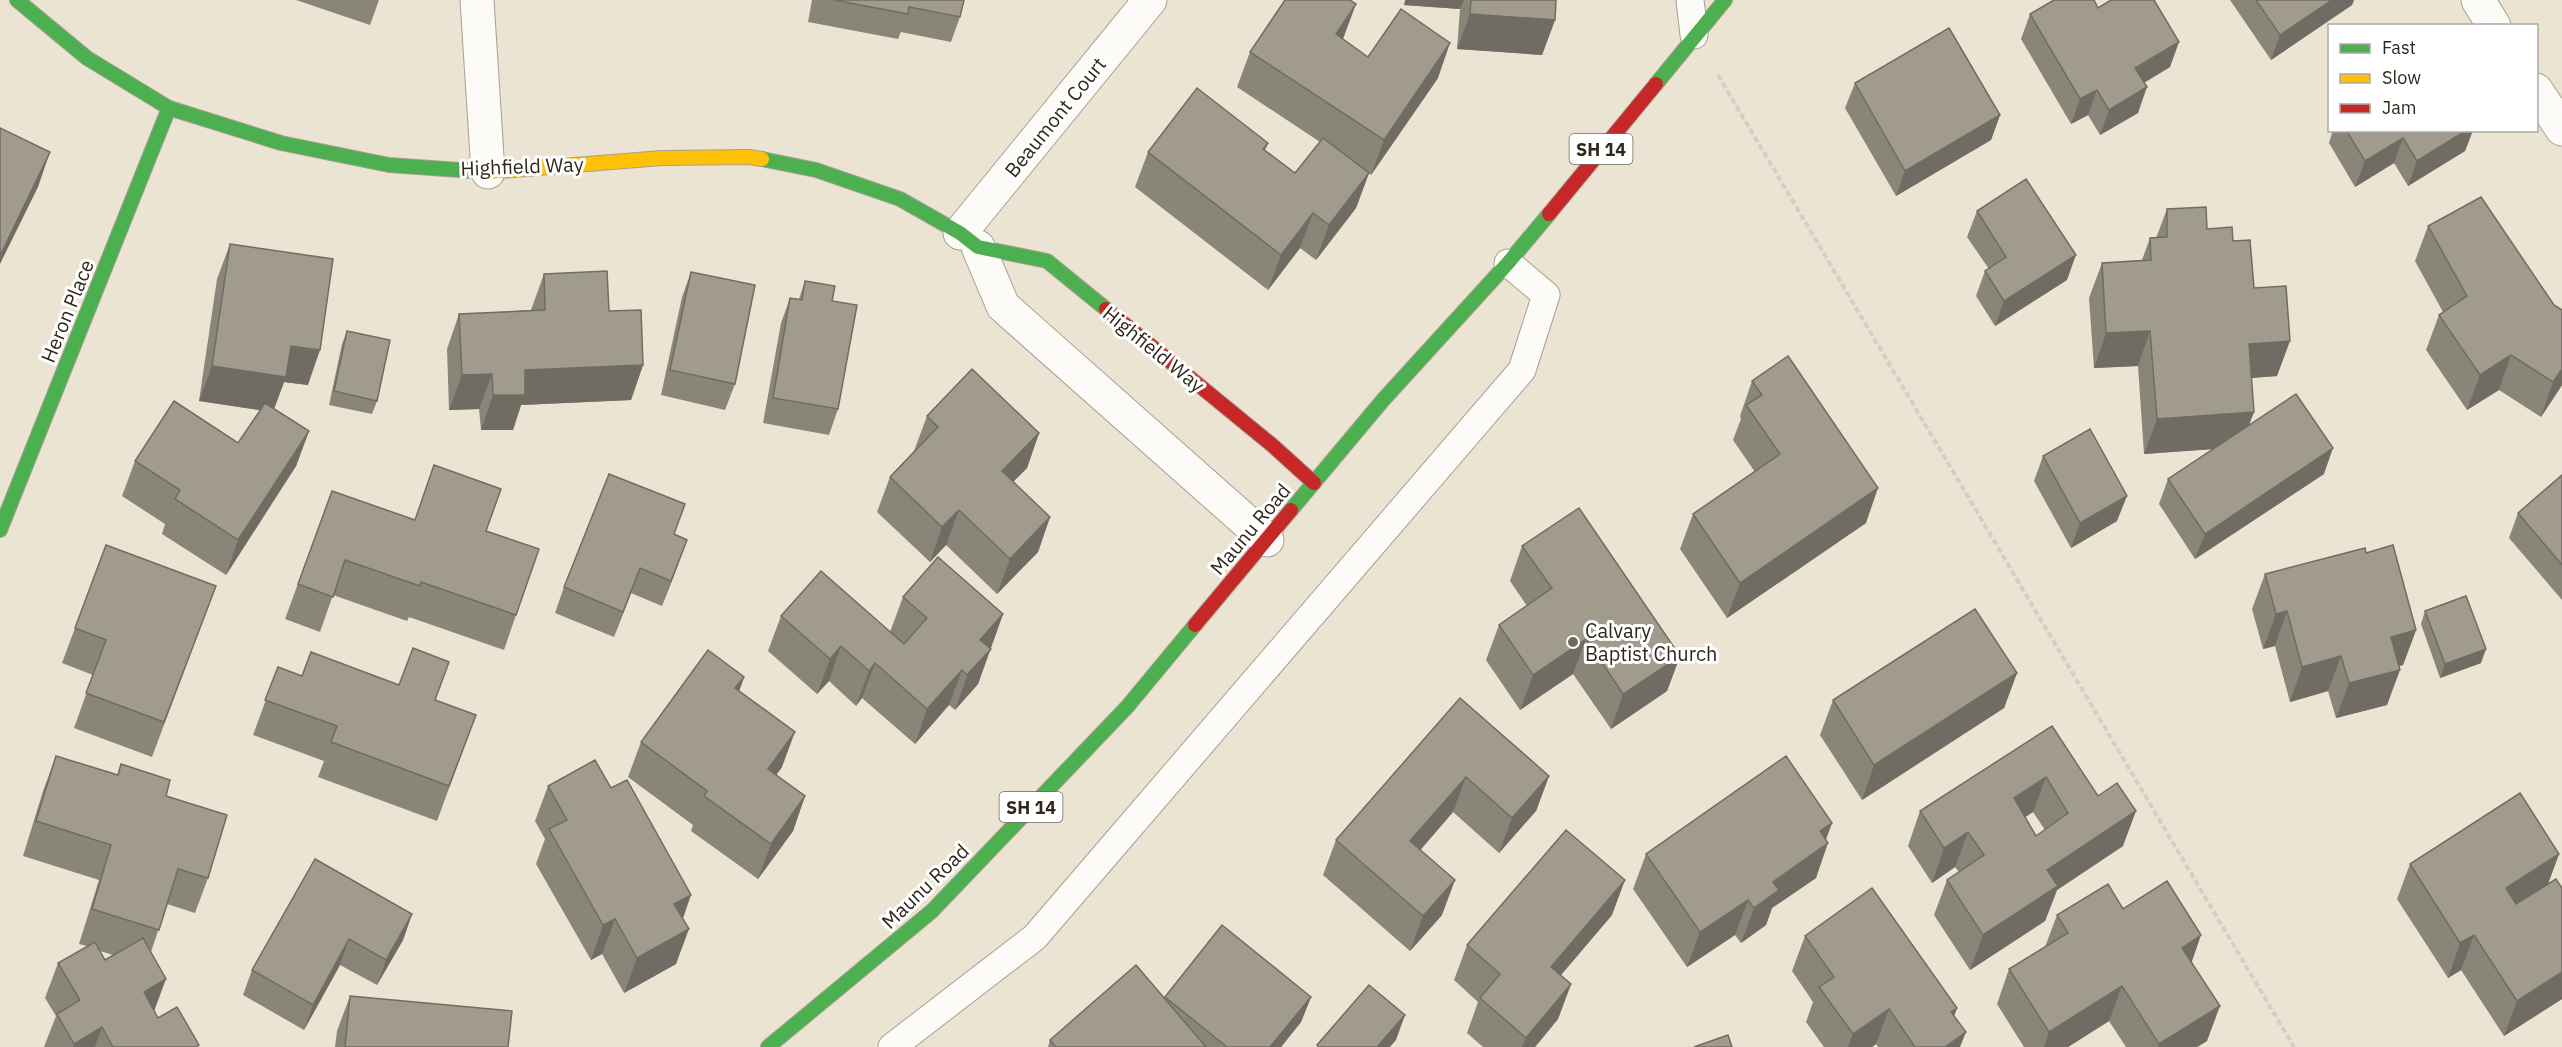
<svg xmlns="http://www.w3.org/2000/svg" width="2562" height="1047" font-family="'IBM Plex Sans',sans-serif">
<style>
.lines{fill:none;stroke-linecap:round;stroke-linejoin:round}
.lane-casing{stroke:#a7a093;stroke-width:29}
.street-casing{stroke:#a7a093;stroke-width:35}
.fast-casing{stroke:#a7a093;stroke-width:16}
.slow-casing{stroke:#a7a093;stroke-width:16}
.jam-casing{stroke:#a7a093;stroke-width:16}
.path{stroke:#d2cfca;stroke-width:4;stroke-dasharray:6 3;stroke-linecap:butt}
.lane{stroke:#fcfbf8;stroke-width:27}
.street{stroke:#fcfbf8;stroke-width:33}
.fast{stroke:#4caf50;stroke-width:14}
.slow{stroke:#ffc107;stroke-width:14}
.jam{stroke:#c62828;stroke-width:14}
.wall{fill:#8a8579;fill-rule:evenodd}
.shaded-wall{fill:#716c63}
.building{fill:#a19b8d;stroke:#716c63;stroke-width:1.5;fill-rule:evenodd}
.poi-dot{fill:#706a5c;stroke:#fff;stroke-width:2}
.labels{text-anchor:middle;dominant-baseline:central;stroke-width:6;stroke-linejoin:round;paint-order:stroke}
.shield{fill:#fff;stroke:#6d6960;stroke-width:1.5}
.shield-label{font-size:18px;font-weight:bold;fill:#2e291c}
.street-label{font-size:20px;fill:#2e291c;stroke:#fff}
.poi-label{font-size:20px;fill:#2e291c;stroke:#fff;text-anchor:start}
</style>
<rect width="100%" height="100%" fill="#ece4d2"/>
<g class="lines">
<defs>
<g id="lane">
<polyline points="1690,0 1694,35"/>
<polyline points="892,1047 1035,937 1522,370 1546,295 1508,263"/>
</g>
<g id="street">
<polyline points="477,0 488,172"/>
<polyline points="2478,0 2494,26"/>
<polyline points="2536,90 2562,129"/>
<polyline points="960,233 1150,0"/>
<polyline points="978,247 1003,306 1267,540"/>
</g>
<g id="fast">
<polyline points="17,0 87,58 169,108 281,143 389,165 474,171"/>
<polyline points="1656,84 1725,0"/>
<polyline points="762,159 816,170 900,199 960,233 978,247 1047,261 1106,309"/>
<polyline points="1291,510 1383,400 1508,263 1549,214"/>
<polyline points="0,530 169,108"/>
<polyline points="768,1047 932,911 1127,707 1195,625"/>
</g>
<polyline id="slow" points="474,171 488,172 662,158 749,157 762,159"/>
<g id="jam">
<polyline points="1549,214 1656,84"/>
<polyline points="1106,309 1272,445 1314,483"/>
<polyline points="1195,625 1291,510"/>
</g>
</defs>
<use href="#lane" class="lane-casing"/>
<use href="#street" class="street-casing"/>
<use href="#fast" class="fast-casing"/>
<use href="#slow" class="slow-casing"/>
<use href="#jam" class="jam-casing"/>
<polyline class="path" points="1718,75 2294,1047"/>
<use href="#lane" class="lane"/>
<use href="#street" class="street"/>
<use href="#fast" class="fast"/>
<use href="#slow" class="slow"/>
<use href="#jam" class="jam"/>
</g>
<g class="wall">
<polygon points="296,0 379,0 370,25"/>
<polygon points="812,0 964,0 960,17 951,42 901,32 898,39 808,22"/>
<polygon points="1405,0 1556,0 1555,20 1542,55 1457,49 1460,9 1404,5"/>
<polygon points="2230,0 2354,0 2352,5 2271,60"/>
<polygon points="2098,8 2170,67 2144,83 2138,113 2100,135 2088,115 2071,124 2021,39 2030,14"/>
<polygon points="1343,40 1368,57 1438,78 1371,175 1369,173 1356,208 1316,260 1300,248 1268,290 1135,187 1148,152 1268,143 1265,151 1295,173 1320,142 1237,87 1250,52"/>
<polygon points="1855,83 2000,115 1991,140 1896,196 1845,108"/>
<polygon points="2333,130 2473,130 2465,151 2408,186 2394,163 2355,187 2329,143"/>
<polygon points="2167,209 2233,241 2254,288 2277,376 2252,378 2249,425 2324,474 2195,559 2159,504 2168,479 2214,449 2144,454 2138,366 2094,368 2089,298 2102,263 2142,260 2150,238 2156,238"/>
<polygon points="1977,211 2067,280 1995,326 1976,296 1985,271 1989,269 1967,237"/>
<polygon points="2428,226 2554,305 2562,385 2541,417 2499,390 2467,410 2426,350 2439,315 2443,312 2415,261"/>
<polygon points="230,244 308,385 284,382 274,409 309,431 296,466 226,575 162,534 165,524 122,496 135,461 238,443 260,410 199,401 217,279"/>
<polygon points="691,272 735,384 725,410 661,395 682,297"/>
<polygon points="544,274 609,311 643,365 631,400 521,405 513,430 481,430 479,409 449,410 447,349 459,314 531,310"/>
<polygon points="805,281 832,301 838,409 829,435 763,423 781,323 790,298 799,299"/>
<polygon points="347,331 377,401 372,414 329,405 342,344"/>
<polygon points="1752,381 1866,523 1727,618 1680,549 1693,514 1755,472 1733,440 1741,419 1740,416"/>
<polygon points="927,416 1039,433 1027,468 1013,482 1050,517 1038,552 997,594 946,545 930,562 877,512 890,477 914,451"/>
<polygon points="2043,456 2117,521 2071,548 2034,481"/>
<polygon points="2562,475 2562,600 2509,538 2518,513"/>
<polygon points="332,491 414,520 486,531 516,615 504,650 409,617 407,621 333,595 320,632 285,619"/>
<polygon points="674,534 678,565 662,606 631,593 614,637 555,613 564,587"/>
<polygon points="1522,546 1680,656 1667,691 1611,729 1573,674 1520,710 1486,660 1499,625 1527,606 1510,581"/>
<polygon points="2366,553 2416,630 2403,665 2399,666 2387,705 2336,718 2328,691 2290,702 2275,646 2263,649 2252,609 2265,574"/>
<polygon points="216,586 152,757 74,728 93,675 62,663 75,628"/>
<polygon points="903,597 1003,614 978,684 955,710 949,705 915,744 862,698 856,706 829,681 817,694 768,651 781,616 890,632"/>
<polygon points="2425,611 2481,663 2440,678 2421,624"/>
<polygon points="278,667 302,676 435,700 476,715 437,821 318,777 324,761 253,735"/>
<polygon points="2017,673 2004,708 1862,800 1820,735 1833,700"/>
<polygon points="744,677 739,691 782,767 776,775 805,796 793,831 758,879 691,831 693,825 628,777 641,742"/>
<polygon points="1460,698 1549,776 1536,811 1499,853 1453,812 1421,849 1442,915 1410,951 1323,875 1336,840"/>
<path d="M2052,726L2123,846L2057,890L2045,921L1970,970L1934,915L1947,880L1959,872L1955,867L1932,883L1908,846L1920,811ZM2033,812L2045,830L2036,836L2025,817Z"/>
<path d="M56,756L117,775L121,764L166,796L208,878L195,913L167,904L151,952L154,1010L158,1018L199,1045L198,1047H44L56,1016L45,998L58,963L87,946L79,944L99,880L23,856L43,791ZM100,951L113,955L105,960Z"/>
<polygon points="548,786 683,918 676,964 624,993 602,954 591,960 536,864 545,839 535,821"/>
<polygon points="1832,823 1826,839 1816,878 1772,908 1766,925 1741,943 1735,935 1687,967 1633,889 1646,854"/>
<polygon points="2559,854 2548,884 2562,888 2562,999 2504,1036 2461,970 2448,978 2397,899 2410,864"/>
<polygon points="2123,909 2192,962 2207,1041 2197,1047 2126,1047 2109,1021 2068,1047 2024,1047 1997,1004 2009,969 2045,947 2057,915"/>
<polygon points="412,914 403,940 377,985 340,965 304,1030 243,995 252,970"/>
<polygon points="1612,915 1561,975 1571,984 1558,1019 1535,1047 1483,1047 1467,1033 1478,1002 1454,980 1467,945"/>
<polygon points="1805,936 1957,1008 1954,1016 1960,1047 1878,1047 1876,1044 1872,1047 1824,1047 1806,1022 1813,1002 1792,971"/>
<polygon points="350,996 508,1047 335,1047 337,1031"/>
<polygon points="1165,997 1311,997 1301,1022 1281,1047 1048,1047 1050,1040 1164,998"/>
</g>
<g class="shaded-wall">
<polygon points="1406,0 1464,0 1460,9 1404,5"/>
<polygon points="2332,0 2354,0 2352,5 2271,60 2280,35"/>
<polygon points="1356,4 1343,39 1336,34"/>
<polygon points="1470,14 1555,20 1542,55 1457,49"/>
<polygon points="2179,42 2170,67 2126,93 2135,68"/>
<polygon points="1450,43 1438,78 1371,175 1384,140"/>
<polygon points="2147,87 2138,113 2100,135 2109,110"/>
<polygon points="2097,90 2088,115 2071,124 2080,99"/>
<polygon points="2000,115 1991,140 1896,196 1905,171"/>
<polygon points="2467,130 2473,130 2465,151 2408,186 2417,161"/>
<polygon points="2403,138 2394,163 2355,187 2365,161"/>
<polygon points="50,152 38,187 0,264 0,256"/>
<polygon points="1369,173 1356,208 1316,260 1329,225"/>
<polygon points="1313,213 1300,248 1268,290 1281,255"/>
<polygon points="2076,255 2067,280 1995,326 2004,301"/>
<polygon points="2150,331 2138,366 2094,368 2106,333"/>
<polygon points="2290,341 2277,376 2237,379 2249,344"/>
<polygon points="291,346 320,350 308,385 284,382 273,412 199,401 212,366"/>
<polygon points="2511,355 2499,390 2467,410 2480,375"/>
<polygon points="643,365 631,400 521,405 513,430 481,430 493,395 525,370"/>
<polygon points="2562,369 2562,385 2541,417 2553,382"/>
<polygon points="492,374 479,409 449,410 462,375"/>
<polygon points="2254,412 2241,447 2144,454 2157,419"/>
<polygon points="309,431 296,466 226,575 238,540"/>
<polygon points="1039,433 1027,468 989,506 1002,471"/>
<polygon points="2333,448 2324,474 2195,559 2205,534"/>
<polygon points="1878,488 1866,523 1727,618 1740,583"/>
<polygon points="2127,496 2117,521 2071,548 2080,523"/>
<polygon points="959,510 946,545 930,562 942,527"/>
<polygon points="1050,517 1038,552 997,594 1010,559"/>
<polygon points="687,540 678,565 662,606 671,581"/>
<polygon points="640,568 631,593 614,637 623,612"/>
<polygon points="2287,611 2275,646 2263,649 2276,614"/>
<polygon points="1003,614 978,684 955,710 980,640"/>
<polygon points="2416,630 2403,665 2378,672 2391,637"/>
<polygon points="1586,639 1573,674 1520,710 1533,675"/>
<polygon points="841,646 829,681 817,694 830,659"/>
<polygon points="2486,649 2481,663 2440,678 2445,664"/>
<polygon points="1680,656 1667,691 1611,729 1623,694"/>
<polygon points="2341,656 2328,691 2290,702 2302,667"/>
<polygon points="875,663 862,698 856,706 869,671"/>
<polygon points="962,670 949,705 915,744 927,709"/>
<polygon points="2400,670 2387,705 2336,718 2349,683"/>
<polygon points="2017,673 2004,708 1862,800 1874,765"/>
<polygon points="744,677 732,712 735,688"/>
<polygon points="795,732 782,767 755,804 768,769"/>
<polygon points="1549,776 1536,811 1499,853 1512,818"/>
<polygon points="1466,777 1453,812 1398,876 1410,841"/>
<polygon points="2046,777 2033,812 2001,833 2014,798"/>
<polygon points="805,796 793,831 758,879 771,844"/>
<polygon points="2136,811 2123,846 2057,890 2045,921 1970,970 1983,935 2047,870"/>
<polygon points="1832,823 1823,847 1828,843 1816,878 1772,908 1766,925 1741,943 1754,908 1773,882 1820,831"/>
<polygon points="1968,832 1955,867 1932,883 1944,848"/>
<polygon points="2559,854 2546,889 2493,923 2506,888"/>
<polygon points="1455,880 1442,915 1410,951 1423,916"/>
<polygon points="1625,880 1612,915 1538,1002 1551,967"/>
<polygon points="691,895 679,930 674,904"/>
<polygon points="1748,900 1735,935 1687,967 1700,932"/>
<polygon points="412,914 403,940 377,985 386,960"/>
<polygon points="615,919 602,954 591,960 603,925"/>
<polygon points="689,929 676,964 624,993 637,958"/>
<polygon points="2201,935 2189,970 2182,948"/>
<polygon points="2474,935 2461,970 2448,978 2460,943"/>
<polygon points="349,939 340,965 304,1030 313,1005"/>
<polygon points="2562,972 2562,999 2504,1036 2517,1001"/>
<polygon points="166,979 153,1014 144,992"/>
<polygon points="1571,984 1558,1019 1535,1047 1522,1047 1526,1038"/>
<polygon points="2122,986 2109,1021 2068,1047 2044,1047 2049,1032"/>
<polygon points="1311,997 1301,1022 1281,1047 1270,1047"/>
<polygon points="2220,1006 2207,1041 2197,1047 2158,1047 2159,1044"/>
<polygon points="1957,1008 1944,1043 1951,1012"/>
<polygon points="1889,1009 1876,1044 1872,1047 1848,1047 1853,1034"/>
<polygon points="1405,1015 1396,1040 1390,1047 1377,1047"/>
<polygon points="102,1027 95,1047 73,1047 74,1044"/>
<polygon points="1966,1032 1960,1047 1945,1047"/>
</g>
<g class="building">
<polygon points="834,0 964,0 960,17 909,7 908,14"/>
<polygon points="1285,0 1350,0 1356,4 1336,34 1368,57 1401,9 1450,43 1384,140 1250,52"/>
<polygon points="1471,0 1556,0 1555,20 1470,14"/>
<polygon points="2054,0 2094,0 2098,8 2111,0 2154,0 2179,42 2135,68 2147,87 2109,110 2097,90 2080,99 2030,14"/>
<polygon points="2256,0 2332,0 2280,35"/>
<polygon points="1949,28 2000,115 1905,171 1855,83"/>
<polygon points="1197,88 1268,143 1263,149 1295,173 1323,138 1369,173 1329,225 1313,213 1281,255 1148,152"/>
<polygon points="0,128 50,152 0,256"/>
<polygon points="2346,130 2467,130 2417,161 2403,138 2365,161"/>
<polygon points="2026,179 2076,255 2004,301 1985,271 2006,257 1977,211"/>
<polygon points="2481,197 2554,305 2562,310 2562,369 2553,382 2511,355 2480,375 2439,315 2467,296 2428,226"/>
<polygon points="2206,207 2207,229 2232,227 2233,241 2250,240 2254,288 2286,286 2290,341 2249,344 2254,412 2157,419 2150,331 2106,333 2102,263 2151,260 2150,238 2167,237 2167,209"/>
<polygon points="230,244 333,259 320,350 291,346 286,377 212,366"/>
<polygon points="607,271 609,311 641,310 643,365 525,370 525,395 493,395 492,374 462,375 459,314 545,310 544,274"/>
<polygon points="691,272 755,285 735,384 670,370"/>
<polygon points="805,281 835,286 832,301 857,305 838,409 773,398 790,298 802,300"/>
<polygon points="347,331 390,340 377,401 334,391"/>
<polygon points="1788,356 1878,488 1740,583 1693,514 1780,454 1746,405 1762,395 1752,381"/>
<polygon points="972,369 1039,433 1002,471 1050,517 1010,559 959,510 942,527 890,477 938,427 927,416"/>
<polygon points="2296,394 2333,448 2205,534 2168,479"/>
<polygon points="174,401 238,443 265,403 309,431 238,540 175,499 180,490 135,461"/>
<polygon points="2090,429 2127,496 2080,523 2043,456"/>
<polygon points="434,465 501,489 486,531 539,549 516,615 421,582 420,586 345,560 333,597 298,584 332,491 415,520"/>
<polygon points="609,474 685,504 674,534 687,540 671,581 640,568 623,612 564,587"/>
<polygon points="2562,475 2562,565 2518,513"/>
<polygon points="1579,508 1680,656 1623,694 1586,639 1533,675 1499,625 1552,588 1522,546"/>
<polygon points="106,545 216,586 164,722 86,693 106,640 75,628"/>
<polygon points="2393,545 2416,630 2391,637 2400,670 2349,683 2341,656 2302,667 2287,611 2276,614 2265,574 2365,548 2366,553"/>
<polygon points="938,557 1003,614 980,640 991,649 967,675 962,670 927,709 875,663 869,671 841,646 830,659 781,616 821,571 904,644 927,618 903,597"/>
<polygon points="2466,596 2486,649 2445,664 2425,611"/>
<polygon points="1975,609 2017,673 1874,765 1833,700"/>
<polygon points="413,648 449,662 435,700 476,715 449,786 331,742 337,726 265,700 278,667 302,676 311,652 399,685"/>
<polygon points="708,650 744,677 735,688 795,732 768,769 805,796 771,844 704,796 707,791 641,742"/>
<polygon points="1460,698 1549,776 1512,818 1466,777 1410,841 1455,880 1423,916 1336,840"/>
<path d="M2052,726L2098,796L2117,783L2136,811L2047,870L2058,886L1983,935L1947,880L1984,855L1968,832L1944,848L1920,811ZM2046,777L2068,813L2036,836L2014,798Z"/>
<polygon points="56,756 118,775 121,764 170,780 166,796 227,815 208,878 178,869 159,930 92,909 111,845 36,821"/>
<polygon points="1786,756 1832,823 1820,831 1828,843 1773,882 1779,890 1754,908 1748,900 1700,932 1646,854"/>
<polygon points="595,760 611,788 627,780 691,895 674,904 689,929 637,958 615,919 603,925 549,829 567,820 548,786"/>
<polygon points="2520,793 2559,854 2506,888 2516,904 2556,879 2562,888 2562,972 2517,1001 2474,935 2460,943 2410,864"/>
<polygon points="1566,830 1625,880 1551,967 1571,984 1526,1038 1480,998 1500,974 1467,945"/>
<polygon points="315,859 412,914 386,960 349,939 313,1005 252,970"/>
<polygon points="2167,881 2201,935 2182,948 2220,1006 2159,1044 2122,986 2049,1032 2009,969 2068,933 2057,915 2108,884 2123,909"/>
<polygon points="1872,888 1957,1008 1951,1012 1966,1032 1945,1047 1915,1047 1889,1009 1853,1034 1819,987 1834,977 1805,936"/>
<polygon points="1222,925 1311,997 1270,1047 1227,1047 1165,997"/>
<polygon points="143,938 166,979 144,992 158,1018 177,1007 199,1045 196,1047 113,1047 102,1027 74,1044 57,1014 80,1000 58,963 95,942 105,960"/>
<polygon points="1136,965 1206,1047 1056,1047 1050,1040"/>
<polygon points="1369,985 1405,1015 1377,1047 1319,1047 1317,1045"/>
<polygon points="350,996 512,1011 508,1047 345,1047"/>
<polygon points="1728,1035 1732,1047 1694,1047"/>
</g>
<circle class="poi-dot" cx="1573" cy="642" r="6"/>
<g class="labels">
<g class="shield">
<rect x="1569.5" y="134" width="63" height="30" rx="4.5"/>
<rect x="999.5" y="792" width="63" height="30" rx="4.5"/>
</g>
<g class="shield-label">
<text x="1601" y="149">SH 14</text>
<text x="1031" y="807">SH 14</text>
</g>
<g class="street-label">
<text transform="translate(1055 117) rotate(-51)">Beaumont Court</text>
<text transform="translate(522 166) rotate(-2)">Highfield Way</text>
<text transform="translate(67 311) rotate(-68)">Heron Place</text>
<text transform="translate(1154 349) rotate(39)">Highfield Way</text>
<text transform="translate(1250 529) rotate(-50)">Maunu Road</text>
<text transform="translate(925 886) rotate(-44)">Maunu Road</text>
</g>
<g class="poi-label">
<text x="1585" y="630">Calvary<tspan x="1585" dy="23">Baptist Church</tspan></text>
</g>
</g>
<rect x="2328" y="24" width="210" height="108" fill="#ffffff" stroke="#aba9a4" stroke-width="1.5"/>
<rect x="2340" y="44" width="30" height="9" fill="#4caf50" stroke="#aba9a4" stroke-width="1.5"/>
<text x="2382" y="54" font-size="18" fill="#2e291c">Fast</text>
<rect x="2340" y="74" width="30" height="9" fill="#ffc107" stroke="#aba9a4" stroke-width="1.5"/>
<text x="2382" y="84" font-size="18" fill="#2e291c">Slow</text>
<rect x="2340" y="104" width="30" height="9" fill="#c62828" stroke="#aba9a4" stroke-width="1.5"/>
<text x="2382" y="114" font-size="18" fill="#2e291c">Jam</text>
</svg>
